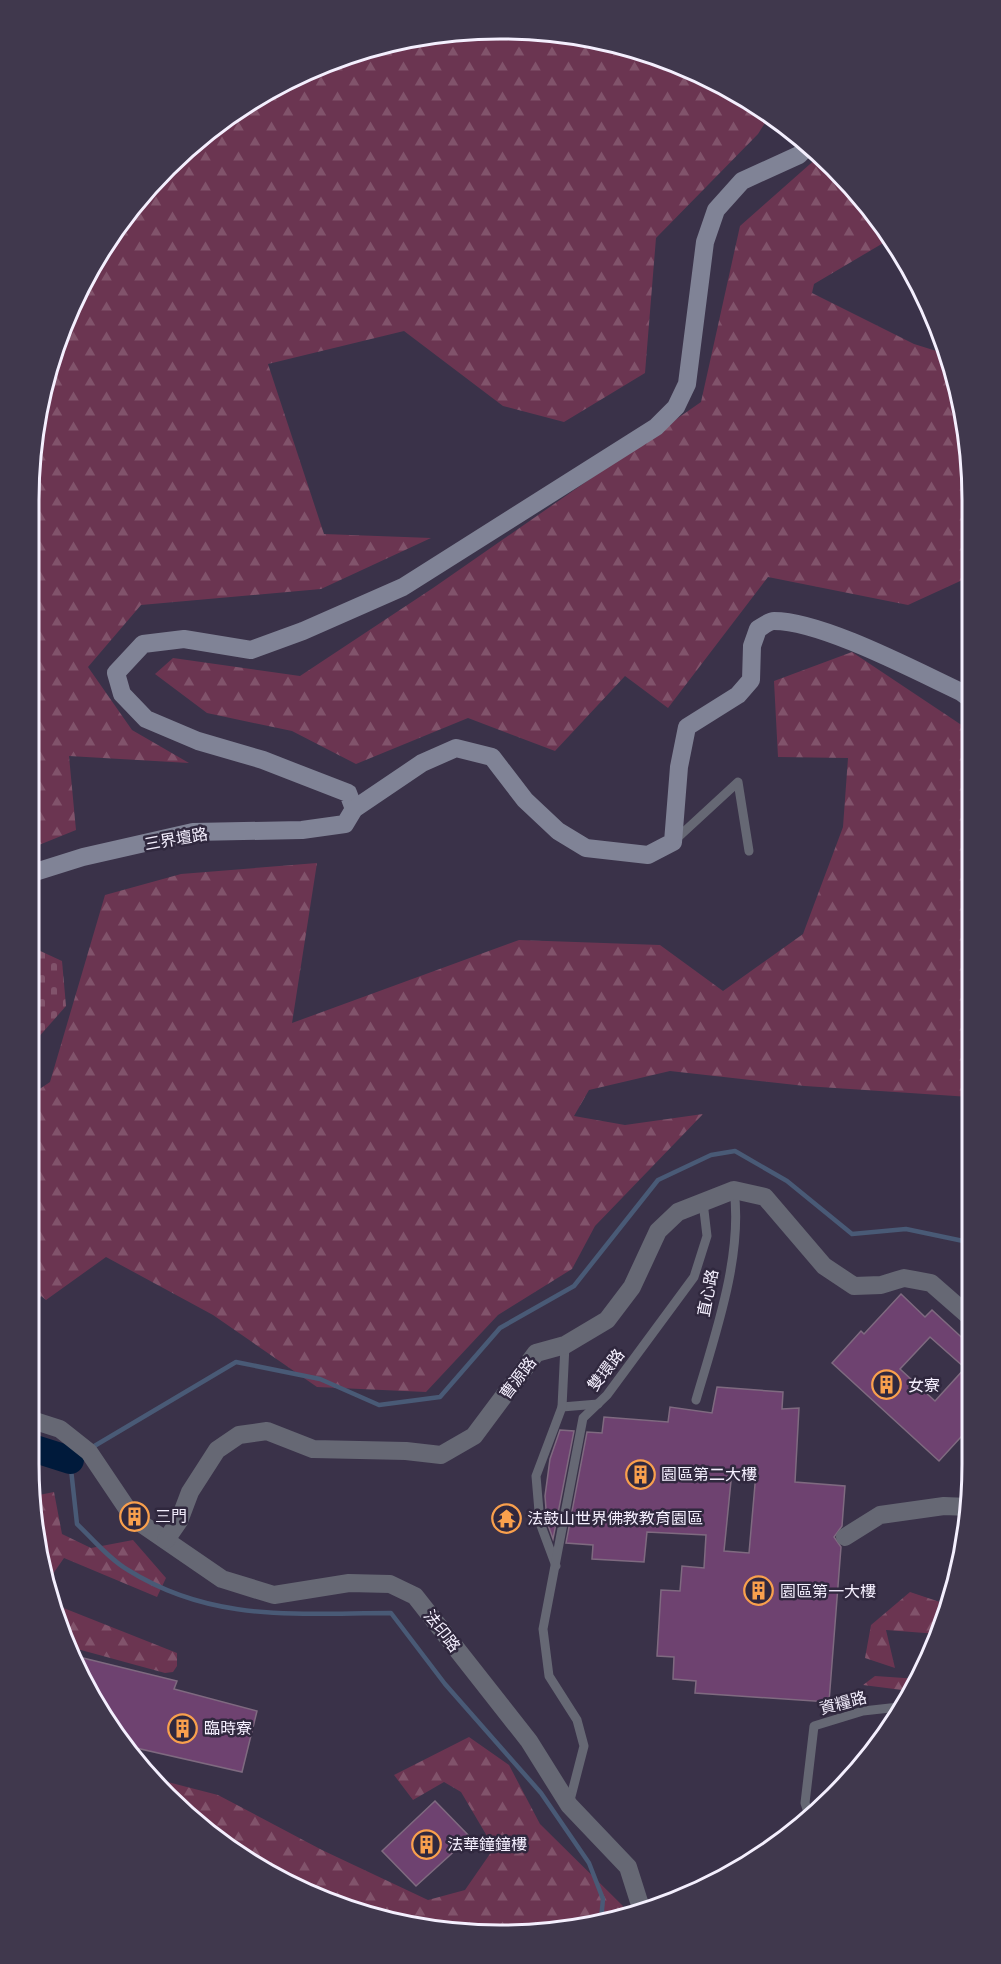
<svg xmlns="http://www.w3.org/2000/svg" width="1001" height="1964" font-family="Arial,'Noto Sans TC',sans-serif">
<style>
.forest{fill:url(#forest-firs)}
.cemetery{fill:url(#cemetery-stones)}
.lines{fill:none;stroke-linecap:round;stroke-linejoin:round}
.stream{stroke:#495a76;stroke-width:4.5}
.river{stroke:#001a3b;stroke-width:28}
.building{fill:#6e4270;stroke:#7f6a80;stroke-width:1.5;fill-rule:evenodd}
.lane{stroke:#666874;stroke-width:9}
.street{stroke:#666874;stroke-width:18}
.secondary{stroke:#808396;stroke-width:18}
.labels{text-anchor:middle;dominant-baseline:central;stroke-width:5;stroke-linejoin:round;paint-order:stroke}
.street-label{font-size:16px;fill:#f4effe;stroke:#30283e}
.poi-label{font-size:16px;fill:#f4effe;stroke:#30283e;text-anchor:start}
.rim{fill:none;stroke:#f4effe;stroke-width:3}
</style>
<defs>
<pattern id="forest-firs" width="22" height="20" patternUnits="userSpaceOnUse" patternTransform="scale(1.5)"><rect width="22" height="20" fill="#6b3551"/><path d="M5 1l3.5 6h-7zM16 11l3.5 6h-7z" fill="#81536b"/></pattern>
<pattern id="cemetery-stones" width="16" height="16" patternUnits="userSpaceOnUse" patternTransform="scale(1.5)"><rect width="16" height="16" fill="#6b3551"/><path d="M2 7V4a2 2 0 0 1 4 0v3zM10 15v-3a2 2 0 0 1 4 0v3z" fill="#81536b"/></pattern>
</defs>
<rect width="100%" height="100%" fill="#3a3249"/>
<g class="forest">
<path d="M531,29L622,45L709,77L770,115L758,134L656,238L645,373L564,422L503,406L404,331L268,364L324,534L431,538L321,589L141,605L88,667L132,730L189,763L69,756L76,830L29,849C29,763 29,677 29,591C29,520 26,447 45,378C86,229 202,105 348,54C407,33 469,32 531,29Z"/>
<polygon points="818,157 875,213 890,239 814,284 812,293 914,344 946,354 968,439 969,577 908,605 768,577 668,708 625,676 555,751 468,718 356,764 292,731 207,713 155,674 173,658 300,676 433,588 701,402 740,226"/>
<polygon points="852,652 969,730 970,1097 805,1086 670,1071 589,1090 574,1116 625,1125 703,1114 595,1226 572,1269 498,1315 426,1392 317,1387 213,1315 106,1257 46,1300 41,1296 29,1317 29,1096 50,1082 105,895 181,874 317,863 292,1023 519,940 660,945 723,991 803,934 843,827 848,758 778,757 774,681"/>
<polygon points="54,1492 62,1534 91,1548 133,1540 166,1578 157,1597 64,1558 48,1581 34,1496"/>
<polygon points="910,1592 949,1605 938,1634 886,1630 895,1668 865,1658 871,1625"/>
<polygon points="50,1594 61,1607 177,1653 177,1666 173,1672 165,1673 70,1647 54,1616"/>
<polygon points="875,1676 919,1679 910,1691 863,1685"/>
<polygon points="469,1737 509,1765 540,1824 623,1906 621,1914 562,1931 408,1926 320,1899 239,1856 156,1779 218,1795 322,1850 428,1900 465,1890 494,1848 461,1792 444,1782 413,1800 394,1775"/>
</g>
<polygon class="cemetery" points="36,949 62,961 66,1006 29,1048 29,951"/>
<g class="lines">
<g class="stream">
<polyline points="91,1448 236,1362 320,1379 379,1405 440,1397 500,1328 574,1286 658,1180 711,1155 735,1151 787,1181 852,1234 906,1229 968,1242 971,1246"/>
<path d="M83,1452L70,1460L77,1524C93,1539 109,1559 128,1570C213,1623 296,1613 391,1613L445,1684L541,1793L589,1863L603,1899L601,1920"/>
</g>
<polyline class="river" points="29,1447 70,1460"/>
</g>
<g class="building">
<path d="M901,1294L925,1317L932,1310L971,1346V1426L939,1461L832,1363L861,1331L864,1334ZM930,1337L965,1368L935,1401L900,1369Z"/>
<path d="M717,1387L783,1392L782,1409L799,1408L795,1482L845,1486L842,1526L834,1537L841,1547L829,1702L695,1693L696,1681L673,1679L674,1657L657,1656L661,1590L680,1591L682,1566L704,1568L706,1535L647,1532L644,1562L592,1559L593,1545L566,1543L587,1432L602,1433L604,1417L668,1422L670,1407L712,1413ZM732,1471L756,1473L749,1553L724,1551Z"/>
<polygon points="560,1430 574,1431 553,1539 547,1522 545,1496 550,1459"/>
<polygon points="75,1656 177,1681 174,1689 257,1711 242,1772 123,1745"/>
<polygon points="435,1801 470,1837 416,1886 382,1851"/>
</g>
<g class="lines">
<g class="lane">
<polyline points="674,841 738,782 749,851"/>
<path d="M696,1400C715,1335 743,1256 734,1190"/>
<polyline points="562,1407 598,1404"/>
<polyline points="556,1566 540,1523 536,1476 562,1407 565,1345"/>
<polyline points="569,1804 584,1746 577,1720 549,1676 543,1629 583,1418 607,1395 694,1277 707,1236 703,1202"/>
<polyline points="809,1815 805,1803 814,1726 863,1711 899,1707"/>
</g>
<g class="street">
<polyline points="29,1419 60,1429 89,1452 128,1510"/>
<polyline points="139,1522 222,1579 274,1595 349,1583 390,1584 415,1596 529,1741 569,1805 628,1867 641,1908"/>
<polyline points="845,1537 880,1515 944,1506 969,1507"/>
<polyline points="166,1540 179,1521 190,1492 217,1450 239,1435 267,1431 313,1449 406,1451 441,1455 474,1436 536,1353 565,1345 607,1320 632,1287 658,1231 678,1212 734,1190 765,1197 824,1266 854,1286 881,1285 904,1278 931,1283 971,1318"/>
</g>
<g class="secondary">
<polyline points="354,809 348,793 263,760 198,741 146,719 122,694 116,673 143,644 184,639 251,650 303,631 403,587 656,427 676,407 687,384 705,242 716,210 742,181 799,155 808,146"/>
<path d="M29,874L83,857L193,832L302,830L345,824L354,809L422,763L456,748L492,757L525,800L558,831L586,848L648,855L673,842L679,767L687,727L738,695L751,680L752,646L758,629C763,626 769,621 774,621C822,621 916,671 961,692L969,698"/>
</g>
</g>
<defs>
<symbol id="building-ring" viewBox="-11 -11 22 22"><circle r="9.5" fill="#30283e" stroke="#f9a04d" stroke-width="1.5"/><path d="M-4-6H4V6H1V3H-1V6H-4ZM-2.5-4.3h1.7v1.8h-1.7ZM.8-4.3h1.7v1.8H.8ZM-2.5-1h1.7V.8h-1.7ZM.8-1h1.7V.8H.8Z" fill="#f9a04d"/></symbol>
<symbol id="temple-ring" viewBox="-11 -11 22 22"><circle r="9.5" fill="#30283e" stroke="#f9a04d" stroke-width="1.5"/><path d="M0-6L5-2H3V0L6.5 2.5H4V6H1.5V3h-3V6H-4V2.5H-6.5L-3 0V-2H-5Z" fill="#f9a04d"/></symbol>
</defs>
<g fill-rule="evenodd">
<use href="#building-ring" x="870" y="1368" width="33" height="33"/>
<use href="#building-ring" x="624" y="1458" width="33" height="33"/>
<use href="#building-ring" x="118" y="1500" width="33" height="33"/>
<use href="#temple-ring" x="490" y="1502" width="33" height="33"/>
<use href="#building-ring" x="742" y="1574" width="33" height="33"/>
<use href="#building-ring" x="166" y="1712" width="33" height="33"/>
<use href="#building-ring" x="410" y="1828" width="33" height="33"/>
</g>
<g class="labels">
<g class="street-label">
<text transform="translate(176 839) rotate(-10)">三界壇路</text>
<text transform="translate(708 1293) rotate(-79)">直心路</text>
<text transform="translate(606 1370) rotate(-52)">雙環路</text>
<text transform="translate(518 1378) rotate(-53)">曹源路</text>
<text transform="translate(442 1631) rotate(52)">法印路</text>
<text transform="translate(843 1703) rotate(-15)">資糧路</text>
</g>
<g class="poi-label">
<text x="908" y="1385">女寮</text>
<text x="661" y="1474">園區第二大樓</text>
<text x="155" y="1516">三門</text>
<text x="527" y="1518">法鼓山世界佛教教育園區</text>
<text x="780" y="1591">園區第一大樓</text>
<text x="204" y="1728">臨時寮</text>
<text x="447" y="1844">法華鐘鐘樓</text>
</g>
</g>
<path d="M0 0H1001V1964H0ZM500 39H501A461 461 0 0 1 962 500V1464A461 461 0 0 1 501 1925H500A461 461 0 0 1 39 1464V500A461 461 0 0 1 500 39Z" fill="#40384d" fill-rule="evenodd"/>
<path class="rim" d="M500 39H501A461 461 0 0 1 962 500V1464A461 461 0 0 1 501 1925H500A461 461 0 0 1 39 1464V500A461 461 0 0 1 500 39Z"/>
</svg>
